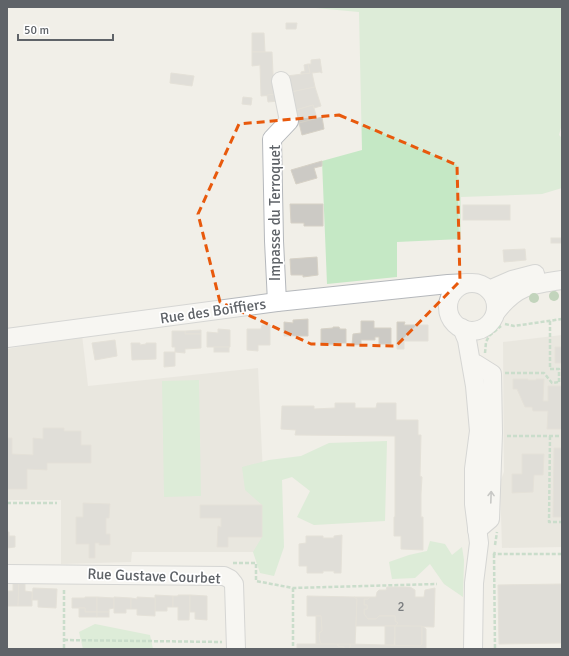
<svg xmlns="http://www.w3.org/2000/svg" width="569" height="656" font-family="Signika,sans-serif">
<style>
.education{fill:#e1ded6}
.green{fill:#c5e8c5}
.building{fill:#cccac5;stroke:#d6d1c6}
.lines{fill:none;stroke-linecap:round;stroke-linejoin:round}
.minor-casing{stroke:#b5b8bc;stroke-width:20}
.path{stroke:#9cc7a9;stroke-width:2.5;stroke-dasharray:4 2;stroke-linecap:butt}
.minor{stroke:#fff;stroke-width:18}
.tree{fill:#89b387}
.oneway{stroke:#979a9d}
.marked{fill:none;stroke:#e8590c;stroke-width:3;stroke-dasharray:8 5;stroke-linejoin:round}
.labels{text-anchor:middle;dominant-baseline:central;stroke-width:3.5;stroke-linejoin:round;paint-order:stroke}
.number-label{font-size:13px;fill:#7a7d7f}
.street-label{font-size:15px;fill:#5f6368;stroke:#fff}
</style>
<rect width="100%" height="100%" fill="#f1efe8"/>
<g class="education">
<polygon points="82,335 88,386 258,368 264,496 274,552 132,552 131,562 61,564 61,500 7,500 7,349"/>
<polygon points="562,335 562,547 502,548 500,482 504,472 503,342"/>
</g>
<g class="green">
<polygon points="305,7 562,7 562,124 559,135 562,138 562,188 542,194 461,197 461,239 397,242 397,277 327,284 322,161 362,150 359,12"/>
<polygon points="199,380 201,496 164,497 162,381"/>
<polygon points="387,441 385,521 314,525 297,517 310,491 292,477 282,480 284,547 274,576 260,573 253,552 262,537 262,505 245,490 242,467 269,460 301,456 329,443"/>
<polygon points="430,541 445,544 452,555 462,547 464,560 463,597 444,584 430,564 415,578 392,579 389,562 409,555 427,551"/>
<polygon points="95,624 150,635 153,649 83,649 79,632"/>
</g>
<g class="building">
<polygon points="286,23 297,23 296,29 286,29"/>
<polygon points="252,33 264,33 265,52 252,52"/>
<polygon points="252,52 272,52 274,95 261,96 260,65 252,66"/>
<polygon points="320,59 322,73 320,72 312,73 315,87 291,92 287,76 310,73 308,64 311,64 311,60"/>
<polygon points="308,64 310,73 301,74 301,72 305,71 304,65"/>
<polygon points="171,73 194,76 192,86 170,83"/>
<polygon points="315,87 321,106 314,108 313,105 296,110 291,92"/>
<polygon points="277,94 278,101 268,102 267,95"/>
<polygon points="243,97 252,98 251,105 242,104"/>
<polygon points="313,105 316,115 311,117 312,120 299,123 296,110"/>
<polygon points="322,117 324,129 302,135 299,123"/>
<polygon points="322,161 322,166 314,168 317,178 296,184 291,170"/>
<polygon points="290,204 323,204 323,226 304,226 304,223 291,223"/>
<rect x="463" y="205" width="47" height="15"/>
<rect x="551" y="238" width="11" height="5"/>
<polygon points="525,249 526,260 504,262 503,250"/>
<polygon points="317,257 318,275 303,277 303,275 291,275 290,259"/>
<polygon points="308,319 308,336 284,336 284,322 293,323 293,320"/>
<polygon points="361,321 374,321 374,328 391,328 391,344 379,344 379,337 375,337 375,340 361,340 361,345 352,345 353,334 361,333"/>
<polygon points="397,322 405,322 404,325 428,325 428,341 404,341 404,349 397,349"/>
<polygon points="262,325 270,325 270,345 258,345 258,351 247,350 247,329 261,329"/>
<polygon points="333,327 339,327 340,329 346,329 346,343 335,343 334,345 321,345 321,329 333,328"/>
<polygon points="218,329 230,330 230,347 207,347 207,332 218,333"/>
<polygon points="201,330 201,334 185,334 185,331"/>
<polygon points="172,331 185,331 185,334 201,334 201,348 185,349 185,353 175,352 175,347 172,347"/>
<polygon points="115,340 117,356 95,360 92,343"/>
<polygon points="131,343 140,343 140,345 146,344 146,343 156,343 156,359 132,360"/>
<rect x="214" y="347" width="15" height="5"/>
<polygon points="555,347 562,347 562,374 562,363 555,363"/>
<polygon points="164,352 175,352 175,366 164,367"/>
<polygon points="513,379 528,379 528,380 536,380 536,379 544,379 543,401 548,401 548,386 562,386 562,429 547,429 548,411 533,411 532,407 525,407 517,389 513,389"/>
<polygon points="335,403 355,403 355,408 376,408 377,403 396,403 396,420 418,420 418,435 421,435 420,476 422,477 421,494 421,517 423,517 423,550 401,549 401,536 394,536 394,517 395,517 395,436 295,435 296,430 281,429 282,406 314,406 314,409 335,408"/>
<polygon points="43,428 64,428 64,431 81,431 81,445 91,445 91,463 47,463 47,470 27,469 27,489 7,489 7,438 12,438 12,454 33,455 33,438 43,439"/>
<polygon points="554,448 562,448 562,517 553,517"/>
<polygon points="522,454 544,454 543,475 534,475 533,492 512,493 512,474 522,474"/>
<polygon points="83,503 110,504 109,518 106,518 106,534 110,534 110,545 99,545 99,543 95,543 95,558 89,558 89,544 76,544 76,517 83,517"/>
<polygon points="200,505 262,505 262,537 228,537 228,547 217,547 218,526 221,527 221,518 200,518"/>
<polygon points="7,532 9,532 9,536 15,536 15,547 7,548"/>
<polygon points="342,535 341,573 334,573 334,571 323,571 323,573 307,573 307,566 299,566 299,544 306,543 306,536 323,536 323,538 334,538 334,536"/>
<polygon points="13,580 19,580 18,606 7,606 7,591 13,591"/>
<polygon points="19,580 25,580 25,591 32,592 32,606 18,606"/>
<polygon points="562,584 562,643 499,644 498,585"/>
<polygon points="387,587 410,587 415,590 415,597 424,597 425,590 435,588 434,627 395,626 398,623 395,621 395,616 379,616 376,619 368,619 364,614 364,609 367,609 367,605 364,605 364,599 368,599 370,597 376,597 377,592 379,590 386,590"/>
<polygon points="33,588 57,589 56,608 38,607 38,600 32,600"/>
<polygon points="155,595 173,596 173,607 167,607 167,611 155,611"/>
<polygon points="178,595 190,595 189,620 178,620 178,607 173,607 173,596 178,596"/>
<polygon points="190,595 207,596 207,620 195,619 195,612 190,612"/>
<polygon points="307,596 354,597 357,599 355,645 322,644 320,642 319,633 322,631 321,616 307,616"/>
<polygon points="85,597 97,597 97,612 85,612 85,608 72,608 72,598 85,598"/>
<polygon points="97,597 114,598 114,608 109,609 109,612 97,612"/>
<polygon points="114,597 131,598 131,609 126,609 126,613 114,613"/>
<polygon points="137,597 155,598 155,616 137,615 137,609 131,609 131,598 137,599"/>
<polygon points="354,597 370,597 368,599 364,599 364,605 367,605 367,609 364,609 364,614 368,619 376,619 379,616 395,616 395,621 398,623 395,626 356,626 357,599"/>
<polygon points="79,608 85,608 85,612 97,612 97,617 79,617"/>
<rect x="97" y="612" width="12" height="5"/>
<polygon points="316,616 321,616 322,631 319,633 320,642 322,644 316,645"/>
<polygon points="385,626 395,626 394,645 385,645"/>
<polygon points="395,626 422,626 422,644 420,646 395,646"/>
<polygon points="422,626 426,629 426,649 348,649 350,647 350,644 420,646 422,644"/>
<polygon points="297,644 338,644 338,646 344,647 344,649 297,649"/>
<polygon points="338,644 350,644 350,647 348,649 344,649 344,647 338,646"/>
</g>
<g class="lines">
<defs>
<g id="minor">
<circle cx="472" cy="307" r="24"/>
<polyline points="489,290 512,280 535,274"/>
<polyline points="277,302 274,241 272,139 289,121 281,81"/>
<path d="M496,312C516,286 531,284 562,280"/>
<polyline points="462,328 467,340 475,386 479,431 474,469 474,504 479,543 474,583 473,649"/>
<polyline points="7,338 277,302 448,284 468,283"/>
<polyline points="476,364 492,374 493,433 490,519 477,530"/>
<polyline points="7,574 224,576 230,579 234,584 236,649"/>
</g>
</defs>
<use href="#minor" class="minor-casing"/>
<g class="path">
<polyline points="550,321 550,369 559,369 559,382 562,382"/>
<polyline points="505,324 514,326 562,319"/>
<polyline points="485,353 486,342 489,336 501,326"/>
<polyline points="505,373 544,373 552,383 559,382"/>
<polyline points="507,436 562,436"/>
<polyline points="550,436 549,522 562,522"/>
<polyline points="7,503 57,503"/>
<polyline points="495,545 497,532"/>
<polyline points="495,552 494,554 562,554"/>
<polyline points="494,554 495,649"/>
<polyline points="233,563 256,563 256,581 293,588 437,584"/>
<polyline points="293,588 293,649"/>
<polyline points="64,590 64,649"/>
<polyline points="64,640 222,642"/>
</g>
<use href="#minor" class="minor"/>
</g>
<g class="tree">
<circle cx="554" cy="296" r="5"/>
<circle cx="534" cy="298" r="5"/>
</g>
<defs><path id="oneway-shaft" d="M-6 0H5M1.5-3L5.5 0L1.5 3" fill="none" stroke-width="1.6" stroke-linecap="round" stroke-linejoin="round"/></defs>
<use class="oneway" href="#oneway-shaft" transform="translate(491 497) rotate(-88)"/>
<path d="M0 0H569V656H0ZM339,115L457,165L460,281L396,346L311,344L220,302L198,214L239,124Z" fill="#f1efe8" fill-opacity=".55" fill-rule="evenodd"/>
<path class="marked" d="M339,115L457,165L460,281L396,346L311,344L220,302L198,214L239,124Z"/>
<g class="labels">
<g class="number-label">
<text x="401" y="607">2</text>
</g>
<g class="street-label">
<text transform="translate(275 213) rotate(-90)">Impasse du Terroquet</text>
<text transform="translate(213 311) rotate(-8)">Rue des Boiffiers</text>
<text transform="translate(154 576) rotate(2)">Rue Gustave Courbet</text>
</g>
</g>
<rect width="569" height="656" fill="none" stroke="#5f6368" stroke-width="16"/>
<path d="M18 34v6h95v-6" fill="none" stroke="#5f6368" stroke-width="2"/>
<text x="24" y="34" font-size="12" fill="#5f6368" stroke="#ffffff" stroke-width="3" paint-order="stroke">50 m</text>
</svg>
